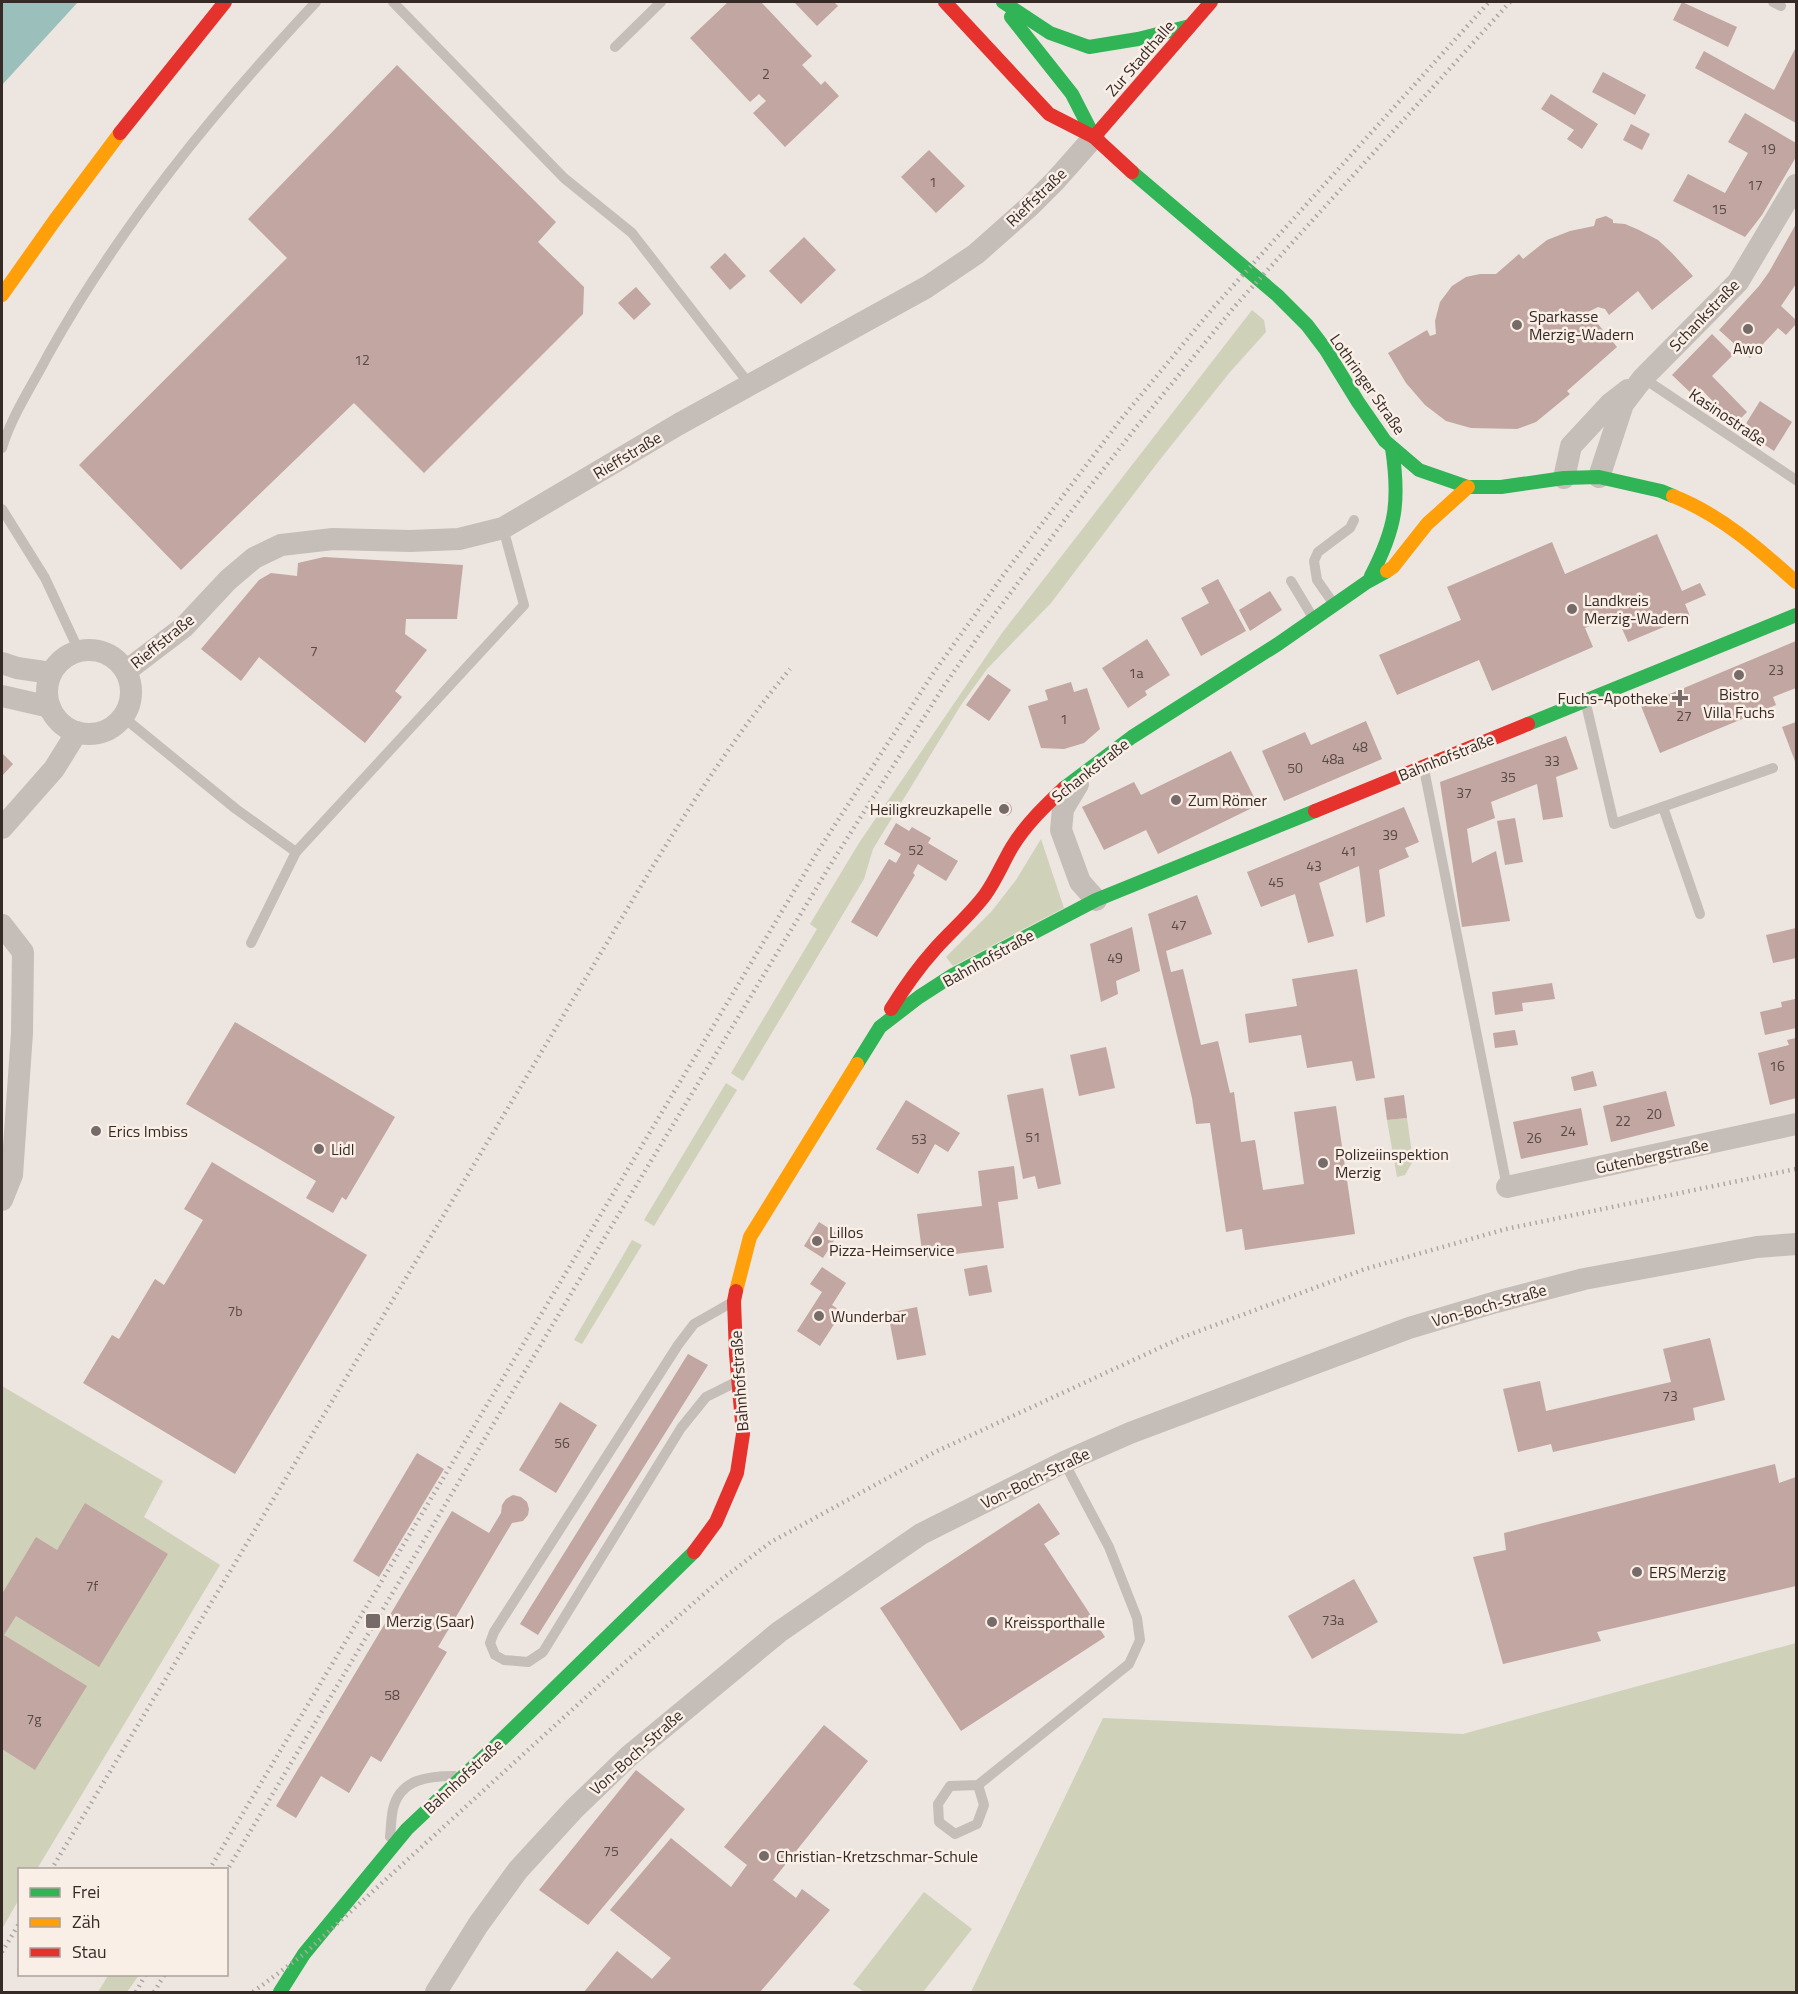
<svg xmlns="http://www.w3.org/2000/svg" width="1798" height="1994" font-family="'Titillium Web',sans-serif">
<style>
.green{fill:#d0d1b9}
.water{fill:#9bc0bc}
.building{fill:#c1a6a1}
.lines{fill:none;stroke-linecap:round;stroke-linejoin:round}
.lane{stroke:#c5bdb8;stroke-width:10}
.street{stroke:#c5bdb8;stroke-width:22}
.fast{stroke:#30b455;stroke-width:14}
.slow{stroke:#ff9f0a;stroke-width:14}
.jam{stroke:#e5322d;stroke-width:14}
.rail{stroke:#ada6a3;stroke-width:4.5;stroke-dasharray:1.5 4.5;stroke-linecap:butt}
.poi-dot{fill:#766b68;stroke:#faefe6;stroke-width:2}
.labels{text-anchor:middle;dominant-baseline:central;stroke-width:5;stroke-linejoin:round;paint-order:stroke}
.number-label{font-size:14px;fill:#594946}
.street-label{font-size:16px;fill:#362a27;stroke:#faefe6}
.poi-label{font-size:16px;fill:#362a27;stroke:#faefe6;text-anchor:start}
</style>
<rect width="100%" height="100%" fill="#ece5e0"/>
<g class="green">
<polygon points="1252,310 1264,320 1266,332 1230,372 1158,462 1051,603 987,669 961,705 873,849 864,879 743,1081 731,1073 817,929 810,924 859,843 1002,633"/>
<polygon points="1041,839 1064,908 953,966 946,957 991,912 1016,880"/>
<polygon points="726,1083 737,1090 654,1226 644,1220"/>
<polygon points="1407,1118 1413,1161 1405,1175 1397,1177 1387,1120"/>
<polygon points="632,1240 642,1245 582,1344 574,1340"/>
<polygon points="2,1386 163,1481 144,1517 220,1565 37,1869 20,1870 19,1899 2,1929"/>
<polygon points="1796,1643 1796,1992 971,1992 1103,1718 1463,1734"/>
<polygon points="924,1892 972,1929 923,1992 864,1992 853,1984"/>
<polygon points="109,1974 139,1974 139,1975 127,1992 98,1992"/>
</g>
<polygon class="water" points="2,2 78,2 2,85"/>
<g class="building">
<polygon points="728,2 761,2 812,56 802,65 821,85 825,81 839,96 785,147 753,113 766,101 759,94 750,102 690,38"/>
<polygon points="794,2 834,2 838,6 817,26"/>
<polygon points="1682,2 1737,27 1728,47 1673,20"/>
<polygon points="1796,47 1796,123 1695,68 1704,51 1774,90"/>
<polygon points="397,65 556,222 538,242 584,287 583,314 424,473 354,403 181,570 79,465 287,258 248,219"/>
<polygon points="1603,72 1646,95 1635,115 1592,92"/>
<polygon points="1551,94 1598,124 1582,149 1567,139 1574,130 1541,109"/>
<polygon points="1745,113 1796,143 1796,157 1762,215 1745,237 1673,201 1688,174 1725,193 1748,153 1728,142"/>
<polygon points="1631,124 1650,134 1642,150 1623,140"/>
<polygon points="929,150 965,186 936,213 901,177"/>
<polygon points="1606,216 1613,220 1613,223 1625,224 1639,230 1658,240 1672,253 1693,276 1652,310 1638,291 1609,315 1605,309 1598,307 1588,312 1617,347 1567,391 1570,394 1536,422 1517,429 1471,428 1446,421 1425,405 1406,383 1388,353 1427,330 1430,336 1436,334 1435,321 1440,302 1452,286 1466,277 1480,274 1496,274 1519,254 1523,259 1547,240 1570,231 1594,226 1596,219"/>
<polygon points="1796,224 1796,284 1781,306 1796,320 1796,324 1786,335 1778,328 1750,358 1719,330 1759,286 1769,272"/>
<polygon points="804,237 836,270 801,304 769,271"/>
<polygon points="725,253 746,276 730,290 710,267"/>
<polygon points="636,287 651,304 634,320 618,303"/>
<polygon points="1712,334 1733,355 1712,376 1747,412 1735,424 1700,388 1693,395 1672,375"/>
<polygon points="1760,401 1792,422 1774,451 1742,430"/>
<polygon points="1657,534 1682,591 1700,583 1706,595 1685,604 1690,616 1628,642 1616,615 1585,628 1593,647 1492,691 1479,660 1397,695 1379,655 1461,620 1447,587 1552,542 1565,574"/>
<polygon points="324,557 463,565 457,619 406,619 405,634 427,650 395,691 402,697 365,743 259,657 241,681 201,649 259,580 271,573 297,576 298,563"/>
<polygon points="1218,579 1246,631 1201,656 1181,618 1209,603 1201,588"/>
<polygon points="1270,591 1282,610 1250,631 1239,610"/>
<polygon points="1147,639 1170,675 1145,691 1147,695 1128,708 1102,668"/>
<polygon points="1796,641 1796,688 1773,697 1776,705 1660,753 1641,706"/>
<polygon points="988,674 1011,690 989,721 966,705"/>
<polygon points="1071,682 1074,692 1087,688 1100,729 1084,743 1064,749 1041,748 1028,706 1048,700 1045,690"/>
<polygon points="1366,721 1382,759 1284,801 1262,751 1305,732 1311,745"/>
<polygon points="1796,722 1796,764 1782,727"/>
<polygon points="1566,736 1578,769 1556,777 1563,817 1543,820 1537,784 1491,802 1495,818 1467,829 1472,863 1496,851 1510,921 1462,927 1440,782"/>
<polygon points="1231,751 1258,805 1158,854 1146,830 1104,850 1082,807 1134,782 1141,795"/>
<polygon points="2,753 13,764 2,776"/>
<circle cx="1005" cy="809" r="7"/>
<polygon points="1404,807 1419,842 1405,848 1409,857 1379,870 1385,916 1366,923 1359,866 1319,883 1334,936 1308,943 1295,894 1261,907 1247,872"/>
<polygon points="1515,818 1523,862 1505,865 1497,821"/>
<polygon points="896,823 909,831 912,827 931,838 928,843 958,861 946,881 918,864 913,873 915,875 877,937 851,922 889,859 896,863 901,854 884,844"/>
<polygon points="1197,895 1212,934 1166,951 1171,972 1183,969 1201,1045 1218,1041 1230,1093 1234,1092 1241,1142 1255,1140 1263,1190 1304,1184 1294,1112 1336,1106 1355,1234 1245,1250 1242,1229 1226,1232 1210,1123 1196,1124 1192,1098 1148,914"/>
<polygon points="1132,927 1140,971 1116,981 1118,994 1101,1002 1090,944"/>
<polygon points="1796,928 1796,958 1773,963 1766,935"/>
<polygon points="1357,969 1375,1078 1356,1081 1352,1061 1307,1068 1301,1035 1249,1043 1245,1014 1297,1006 1292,979"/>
<polygon points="1552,983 1555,999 1522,1003 1523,1011 1495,1015 1492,992"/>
<polygon points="1795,999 1796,1028 1765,1035 1760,1012 1782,1007 1781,1002"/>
<polygon points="235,1022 395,1117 346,1200 342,1197 333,1213 306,1198 316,1181 186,1104"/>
<polygon points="1515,1030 1518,1045 1495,1048 1493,1033"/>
<polygon points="1796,1038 1796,1098 1770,1105 1758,1053 1789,1045 1787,1040"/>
<polygon points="1106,1047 1115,1088 1079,1096 1070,1055"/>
<polygon points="1593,1071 1597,1086 1574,1091 1571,1077"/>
<polygon points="1043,1088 1061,1184 1038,1189 1035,1176 1023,1179 1007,1095"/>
<polygon points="1666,1091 1675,1126 1611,1142 1603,1106"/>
<polygon points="1404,1095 1407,1118 1387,1120 1384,1098"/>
<polygon points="906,1100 960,1133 948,1152 935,1144 918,1174 876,1149"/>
<polygon points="1581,1108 1588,1145 1521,1159 1513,1122"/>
<polygon points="212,1162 367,1255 235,1474 83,1383 112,1335 119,1339 155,1279 164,1285 203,1220 184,1209"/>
<polygon points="1014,1166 1018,1199 998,1202 1004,1248 923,1258 917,1214 982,1206 978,1171"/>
<polygon points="819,1222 838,1234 823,1258 804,1246"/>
<polygon points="987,1265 992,1292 969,1296 964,1269"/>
<polygon points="822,1267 846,1283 832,1305 842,1312 820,1346 797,1331 822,1292 810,1284"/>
<polygon points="917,1307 926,1355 897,1360 888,1313"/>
<polygon points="1710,1338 1725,1400 1693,1408 1695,1420 1553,1452 1551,1444 1518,1452 1503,1389 1540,1381 1546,1411 1671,1382 1663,1349"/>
<polygon points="688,1354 708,1365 538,1635 520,1624"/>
<polygon points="560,1402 597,1425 556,1493 519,1470"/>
<polygon points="417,1453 444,1469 379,1577 353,1561"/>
<polygon points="1775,1464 1779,1483 1796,1477 1796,1586 1597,1632 1601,1641 1503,1664 1473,1557 1506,1550 1504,1533"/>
<polygon points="513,1495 521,1497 527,1502 529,1509 528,1515 523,1521 512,1523 438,1647 447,1652 381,1762 371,1756 349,1793 321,1776 296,1818 276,1806 452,1511 489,1533 501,1513 502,1505 506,1499"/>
<polygon points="85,1503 168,1554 99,1667 16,1616 4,1635 87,1686 35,1770 2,1749 2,1594 36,1537 57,1550"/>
<polygon points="1039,1503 1060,1534 1044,1544 1105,1637 961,1731 880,1608"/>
<polygon points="1354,1579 1378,1622 1312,1659 1288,1616"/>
<polygon points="824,1725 868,1761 773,1880 796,1898 802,1889 830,1910 760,1992 663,1992 661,1991 659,1992 584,1992 617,1951 652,1979 671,1958 610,1910 671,1838 731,1887 747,1865 724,1847"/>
<polygon points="636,1770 685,1809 588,1925 539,1890"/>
</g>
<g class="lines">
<g class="lane">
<polyline points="393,2 564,178 632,233 750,385"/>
<polyline points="1773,2 1781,6"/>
<polyline points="615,47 661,2"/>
<polyline points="1643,378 1796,480"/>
<path d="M2,448C12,415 32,386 48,355C121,224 214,111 316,2"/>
<polyline points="2,509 45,578 79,651"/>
<polyline points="1291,581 1312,616"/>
<polyline points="1333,603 1317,580 1314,561 1318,552 1350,528 1354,520"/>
<polyline points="1586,704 1614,824 1773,768"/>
<polyline points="123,717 236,809 296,852 251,943"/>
<polyline points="1424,769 1507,1187"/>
<polyline points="1663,807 1700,914"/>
<polyline points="296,852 524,605 503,528"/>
<polyline points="729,1304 694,1324 678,1345 494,1632 490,1643 495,1655 504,1660 528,1662 543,1652 681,1428 706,1397 734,1383"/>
<polyline points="978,1785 984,1805 977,1824 955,1834 939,1822 938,1804 950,1786 978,1785 1129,1664 1140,1640 1137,1618 1109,1547 1064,1462"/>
<path d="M390,1837C391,1828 391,1818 393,1809C400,1779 428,1776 454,1776"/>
</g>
<g class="street">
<polyline points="1599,477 1623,404 1643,378 1738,282 1796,185"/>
<polyline points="1564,478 1571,446 1610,404 1628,390"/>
<circle cx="89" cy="692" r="42"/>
<polyline points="2,663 17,668 51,673"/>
<polyline points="126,671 184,627 228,580 254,558 281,545 333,539 410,541 459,539 503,528 679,424 927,287 976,254 1030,206 1055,181 1094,137"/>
<polyline points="2,696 50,707"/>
<polyline points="1078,784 1063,809 1061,830 1080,882 1096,900"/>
<polyline points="2,828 54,769 77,732"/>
<polyline points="2,925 23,952 22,1033 12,1175 2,1200"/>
<polyline points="1507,1187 1796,1124"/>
<polyline points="436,1992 478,1925 518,1870 574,1809 629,1756 779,1632 921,1534 1064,1462 1130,1433 1409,1328 1496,1302 1584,1279 1757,1247 1796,1244"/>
</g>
<g class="fast">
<polyline points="1003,2 1050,33 1089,47 1138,39 1190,26"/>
<polyline points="1011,17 1072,94 1094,137"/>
<polyline points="1132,172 1277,295 1307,325 1326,350 1358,402 1385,441 1419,470 1468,487 1501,487 1564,478 1599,477 1661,491 1673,496"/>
<path d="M1371,576C1396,528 1400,501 1392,448"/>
<polyline points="1528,724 1796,615"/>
<polyline points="1064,788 1132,737 1278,644 1367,582 1387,571"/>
<polyline points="857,1064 880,1027 919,997 953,975 1096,900 1315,811"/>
<polyline points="280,1992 304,1954 407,1829 491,1750 694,1552"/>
</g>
<g class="slow">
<polyline points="2,295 55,220 120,133"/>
<path d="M1673,496C1721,515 1758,548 1796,582"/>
<polyline points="1387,571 1393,567 1427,524 1468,487"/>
<polyline points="736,1291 750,1237 857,1064"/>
</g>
<g class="jam">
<polyline points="945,2 1049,114 1094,137 1132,172"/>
<polyline points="120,133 225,2"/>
<polyline points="1094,137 1211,2"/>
<polyline points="1315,811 1528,724"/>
<path d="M891,1009C904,988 918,968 935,949C951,931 970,915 985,895C996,880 1003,862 1012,847C1026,824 1045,806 1064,788"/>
<polyline points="694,1552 716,1522 737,1473 743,1434 736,1354 734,1301 736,1291"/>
</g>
<g class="rail">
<path d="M51,1870L653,866C695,798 739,730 790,669"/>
<polyline points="209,1870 818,851 934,672 1007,570 1072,484 1122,418 1213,308 1489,2"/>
<polyline points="226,1872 605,1237 834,859 944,686 980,634 1084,494 1134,430 1235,306 1510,2"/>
<polyline points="2,1952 20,1922"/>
<polyline points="136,1992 146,1974"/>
<polyline points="154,1992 165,1974"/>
<polyline points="253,1992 304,1954 607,1678 718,1582 771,1542 935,1452 1183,1337 1365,1269 1506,1229 1796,1169"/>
</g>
</g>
<g class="poi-dot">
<circle cx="1517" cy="325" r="6"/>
<circle cx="1748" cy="329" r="6"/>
<circle cx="1572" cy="609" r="6"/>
<circle cx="1739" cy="675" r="6"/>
<path d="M1677 689h6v6h6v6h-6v6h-6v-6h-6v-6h6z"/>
<circle cx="1176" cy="800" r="6"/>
<circle cx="1004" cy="809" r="6"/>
<circle cx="96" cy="1131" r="6"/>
<circle cx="319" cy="1149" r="6"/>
<circle cx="1323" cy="1163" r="6"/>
<circle cx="817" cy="1241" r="6"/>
<circle cx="819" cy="1316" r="6"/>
<circle cx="1637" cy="1572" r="6"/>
<rect x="365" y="1613" width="16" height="16" rx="3"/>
<circle cx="992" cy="1622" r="6"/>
<circle cx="764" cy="1856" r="6"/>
</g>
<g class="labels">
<g class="number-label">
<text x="766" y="73">2</text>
<text x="1768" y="148">19</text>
<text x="933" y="181">1</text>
<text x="1755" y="184">17</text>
<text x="1719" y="208">15</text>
<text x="362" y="359">12</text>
<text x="314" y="650">7</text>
<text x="1776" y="669">23</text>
<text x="1136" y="672">1a</text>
<text x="1684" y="715">27</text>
<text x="1064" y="718">1</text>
<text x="1360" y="746">48</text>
<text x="1333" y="758">48a</text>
<text x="1552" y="760">33</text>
<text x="1295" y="767">50</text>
<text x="1508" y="776">35</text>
<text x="1464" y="792">37</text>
<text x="1390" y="834">39</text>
<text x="916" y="849">52</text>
<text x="1349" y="850">41</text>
<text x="1314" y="865">43</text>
<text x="1276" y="881">45</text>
<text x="1179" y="924">47</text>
<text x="1115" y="957">49</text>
<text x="1777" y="1065">16</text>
<text x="1654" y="1113">20</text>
<text x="1623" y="1120">22</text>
<text x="1568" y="1130">24</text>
<text x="1033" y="1136">51</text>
<text x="1534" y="1137">26</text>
<text x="919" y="1138">53</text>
<text x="235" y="1310">7b</text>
<text x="1670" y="1395">73</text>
<text x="562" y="1442">56</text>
<text x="92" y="1585">7f</text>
<text x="1333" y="1619">73a</text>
<text x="392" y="1694">58</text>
<text x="34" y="1718">7g</text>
<text x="611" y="1850">75</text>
</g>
<g class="street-label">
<text transform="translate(1140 58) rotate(-49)">Zur Stadthalle</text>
<text transform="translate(1036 197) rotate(-44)">Rieffstraße</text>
<text transform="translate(1704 315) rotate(-46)">Schankstraße</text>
<text transform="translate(1368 384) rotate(55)">Lothringer Straße</text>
<text transform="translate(1728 417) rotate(34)">Kasinostraße</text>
<text transform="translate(627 455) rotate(-31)">Rieffstraße</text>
<text transform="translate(162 641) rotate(-39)">Rieffstraße</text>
<text transform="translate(1446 757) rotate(-22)">Bahnhofstraße</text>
<text transform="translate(1090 770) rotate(-38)">Schankstraße</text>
<text transform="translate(988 958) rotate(-29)">Bahnhofstraße</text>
<text transform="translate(1652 1156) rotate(-12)">Gutenbergstraße</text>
<text transform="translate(1489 1305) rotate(-16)">Von-Boch-Straße</text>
<text transform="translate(739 1381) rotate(-94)">Bahnhofstraße</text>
<text transform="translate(1035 1478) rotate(-26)">Von-Boch-Straße</text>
<text transform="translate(636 1752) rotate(-42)">Von-Boch-Straße</text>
<text transform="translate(463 1776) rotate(-43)">Bahnhofstraße</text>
</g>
<g class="poi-label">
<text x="1529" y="316">Sparkasse<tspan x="1529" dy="18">Merzig-Wadern</tspan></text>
<text x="1748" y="348" text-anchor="middle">Awo</text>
<text x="1584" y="600">Landkreis<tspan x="1584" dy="18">Merzig-Wadern</tspan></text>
<text x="1739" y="694" text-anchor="middle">Bistro<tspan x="1739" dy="18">Villa Fuchs</tspan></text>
<text x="1668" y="698" text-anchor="end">Fuchs-Apotheke</text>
<text x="1188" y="800">Zum Römer</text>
<text x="992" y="809" text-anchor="end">Heiligkreuzkapelle</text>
<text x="108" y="1131">Erics Imbiss</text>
<text x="331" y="1149">Lidl</text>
<text x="1335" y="1154">Polizeiinspektion<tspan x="1335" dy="18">Merzig</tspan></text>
<text x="829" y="1232">Lillos<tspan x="829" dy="18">Pizza-Heimservice</tspan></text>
<text x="831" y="1316">Wunderbar</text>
<text x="1649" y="1572">ERS Merzig</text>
<text x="386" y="1621">Merzig (Saar)</text>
<text x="1004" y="1622">Kreissporthalle</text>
<text x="776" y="1856">Christian-Kretzschmar-Schule</text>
</g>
</g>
<rect width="1798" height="1994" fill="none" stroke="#362a27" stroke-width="6"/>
<rect x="18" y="1868" width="210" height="108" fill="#faefe6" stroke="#aca09a" stroke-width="1.5"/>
<rect x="30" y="1888" width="30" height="9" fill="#30b455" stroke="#aca09a" stroke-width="1.5"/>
<text x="72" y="1898" font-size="18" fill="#362a27">Frei</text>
<rect x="30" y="1918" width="30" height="9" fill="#ff9f0a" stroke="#aca09a" stroke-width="1.5"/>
<text x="72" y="1928" font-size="18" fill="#362a27">Zäh</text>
<rect x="30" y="1948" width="30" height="9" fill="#e5322d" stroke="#aca09a" stroke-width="1.5"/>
<text x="72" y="1958" font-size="18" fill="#362a27">Stau</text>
</svg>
